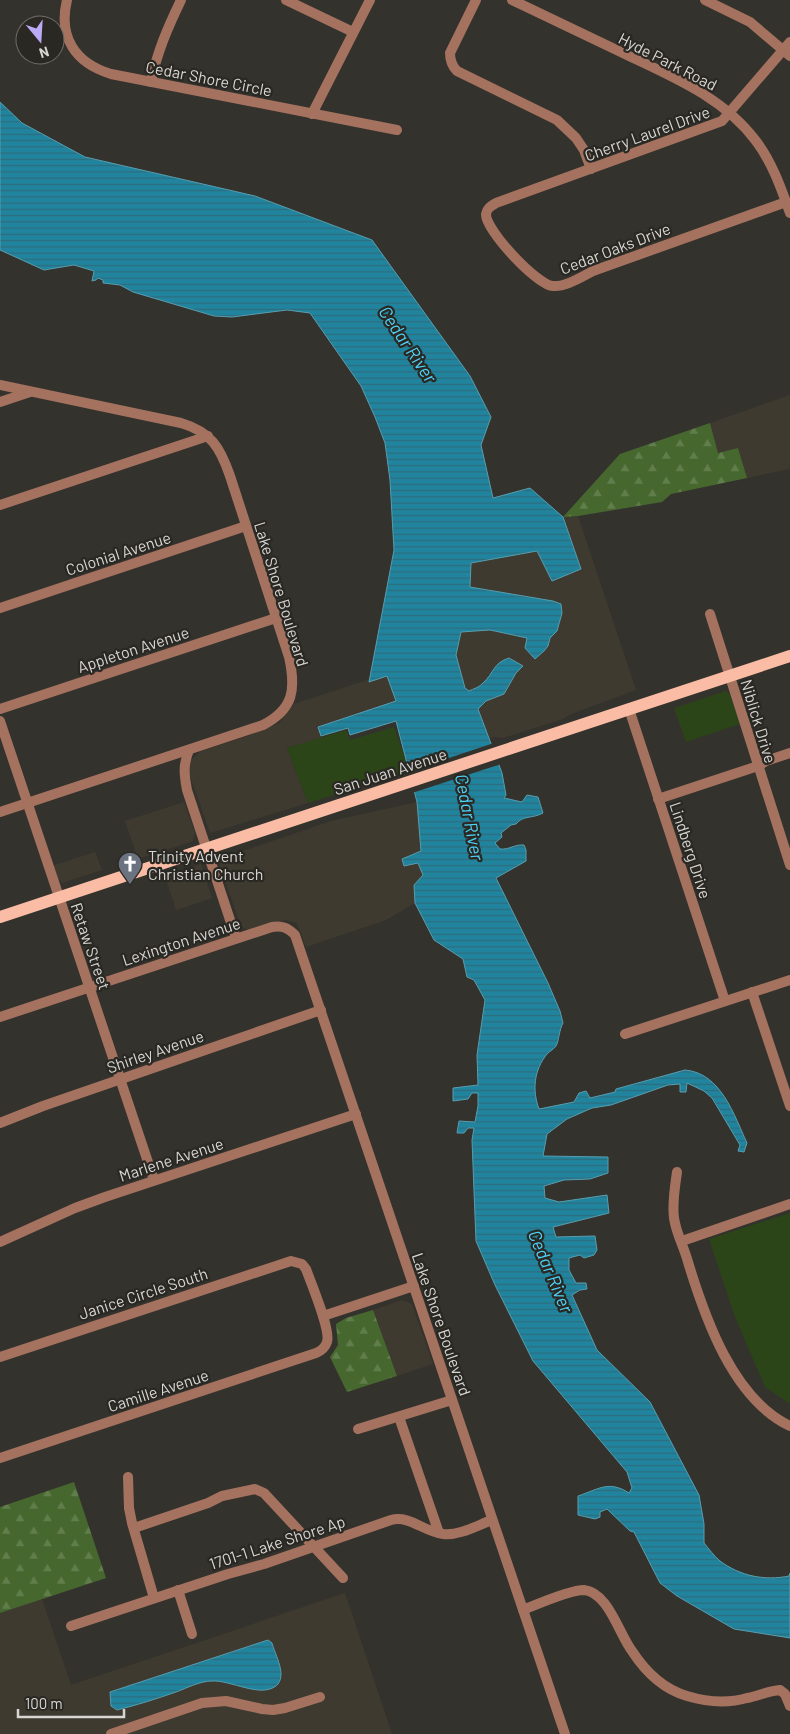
<svg xmlns="http://www.w3.org/2000/svg" width="790" height="1734" font-family="Barlow,sans-serif">
<style>
.built{fill:#3f3a2f}
.green{fill:#2b4519}
.forest{fill:url(#forest-firs)}
.water{fill:url(#water-rules);stroke:#589dae}
.pier{fill:#34322d}
.lines{fill:none;stroke-linecap:round;stroke-linejoin:round}
.minor{stroke:#a4725f;stroke-width:10}
.major{stroke:#fabca5;stroke-width:12}
.labels{text-anchor:middle;dominant-baseline:central;stroke-width:4.5;stroke-linejoin:round;paint-order:stroke}
.street-label{font-size:16px;fill:#d8d6d3;stroke:#2a2823}
.poi-label{font-size:16px;fill:#d8d6d3;stroke:#2a2823;text-anchor:start}
.water-label{font-size:18px;font-style:italic;fill:#4dd2f8;stroke:#2a2823}
</style>
<defs>
<pattern id="forest-firs" width="22" height="20" patternUnits="userSpaceOnUse" patternTransform="scale(1.25)"><rect width="22" height="20" fill="#46682e"/><path d="M5 1l3.5 6h-7zM16 11l3.5 6h-7z" fill="#607d4b"/></pattern>
<pattern id="water-rules" width="6" height="5" patternUnits="userSpaceOnUse" patternTransform="scale(1.25)"><rect width="6" height="5" fill="#21849e"/><path d="M0 2.5h6" fill="none" stroke="#2c6c7d"/></pattern>
</defs>
<rect width="100%" height="100%" fill="#34322d"/>
<g class="built">
<polygon points="790,395 790,469 747,478 738,448 718,453 710,423"/>
<polygon points="578,516 636,690 571,714 563,719 503,738 494,737 489,738 487,736 478,709 486,701 504,694 516,673 496,665 483,684 469,691 465,688 456,655 461,632 490,630 527,638 535,659 548,646 553,601 470,587 471,562 537,551 580,569 563,517"/>
<polygon points="387,676 396,701 318,727 321,738 287,748 308,803 210,833 188,770 191,760 201,751 248,736 279,723 294,704 370,679 370,682"/>
<polygon points="184,802 195,833 193,841 138,859 125,821"/>
<polygon points="417,802 421,851 406,856 418,863 423,876 414,885 415,903 386,920 306,947 297,923 285,920 249,930 241,927 219,863 219,859 331,821"/>
<polygon points="95,852 102,870 62,883 54,874 52,866"/>
<polygon points="201,864 212,898 176,910 165,876"/>
<polygon points="402,1300 412,1304 433,1364 397,1376 373,1310"/>
<polygon points="345,1593 392,1734 0,1734 0,1613 42,1599 71,1685"/>
</g>
<g class="green">
<polygon points="726,691 730,695 740,724 686,742 674,708"/>
<polygon points="394,727 406,761 402,765 402,773 308,803 287,748 346,730 350,740"/>
<polygon points="790,1213 790,1404 765,1387 735,1317 709,1239"/>
</g>
<g class="forest">
<polygon points="710,423 718,453 738,448 747,478 671,494 662,502 578,516 563,517 620,454"/>
<polygon points="373,1310 397,1376 347,1392 330,1357 338,1345 336,1324 346,1318"/>
<polygon points="74,1482 106,1578 0,1613 0,1507"/>
</g>
<g class="water">
<path d="M0,102L22,123L85,157L255,196L372,240L470,376L491,417L481,445L493,498L530,488L563,517L581,569L552,581L537,551L471,563L470,587L553,601L561,604L562,613L557,631L550,638L548,646L544,651L535,659L525,648L527,638L490,630L461,632L456,655L465,688L469,691C473,689 480,687 483,683C494,673 493,663 509,658L523,666L516,673L504,694L486,701L478,709L502,773L506,795L504,798L522,802L527,795L538,797L543,813C532,819 523,815 516,824L511,825L501,833L502,837L495,843L500,849C509,850 515,844 524,845L526,850V861L496,878L548,983L560,1011L563,1023C559,1030 559,1041 556,1046C554,1049 550,1051 547,1054C534,1070 532,1090 539,1109L574,1102L579,1093L586,1091L590,1098L615,1092L616,1089L685,1070C721,1073 734,1115 747,1143L744,1152L738,1151L740,1145L712,1098L704,1091L687,1083L686,1092H680V1084L668,1085L611,1105L592,1108L567,1119L547,1134L543,1156L608,1157V1173L590,1179L564,1180L544,1186L545,1198L559,1202L607,1195L609,1213L553,1227L556,1237L595,1236L597,1250L594,1255L584,1258L580,1255L569,1258V1270L576,1283H586L587,1289L580,1290L572,1295L597,1350L650,1402L699,1495L704,1524V1543C709,1549 714,1556 720,1561C740,1576 765,1581 789,1576L790,1573V1638L734,1629L677,1596L660,1583L634,1532L630,1531L607,1509L600,1512V1517L595,1519L578,1515V1496C599,1489 609,1480 629,1493L632,1488L627,1472L533,1361L495,1285L476,1241L472,1140L474,1128H468L464,1133H457L459,1121L475,1122L478,1106V1093H472L468,1099L453,1101V1088L478,1085L477,1055L485,1000L474,980L467,977L463,959L434,940L415,903L414,885L423,875L418,863L404,866L402,859L421,851L417,802L396,721L350,735L348,728L321,736L318,727L396,701L387,676L369,682L394,550L390,480L385,443L375,417L361,386L310,313L287,310L232,317L214,316L133,292L120,285L103,283V280L98,278L96,280L92,281L94,271L74,265L44,270L0,250Z"/>
<path d="M268,1640L272,1643C275,1655 288,1676 276,1686C260,1698 231,1680 212,1681C200,1681 187,1688 176,1692C156,1699 137,1705 117,1710L111,1706L110,1692Z"/>
</g>
<polygon class="pier" points="494,743 501,764 412,793 407,772"/>
<g class="lines">
<g class="minor">
<path d="M67,0C58,37 75,63 111,74L397,130"/>
<polyline points="286,0 353,32"/>
<path d="M476,0L450,53C450,61 452,66 457,71L557,120L576,138L584,150L591,169"/>
<path d="M512,0C549,18 587,36 625,54C673,77 723,97 756,141C772,162 781,188 790,213"/>
<polyline points="705,0 750,22 790,56"/>
<path d="M151,82C157,52 168,27 181,0"/>
<polyline points="312,114 370,0"/>
<path d="M786,202L593,271C581,277 566,287 553,286C538,286 485,230 486,214C487,208 491,206 496,203L722,121L790,42"/>
<path d="M0,385L181,423C211,432 220,447 230,476L289,657C296,689 294,709 263,725L0,812"/>
<polyline points="0,402 30,392"/>
<polyline points="0,505 208,436"/>
<polyline points="0,608 246,526"/>
<polyline points="710,614 790,865"/>
<polyline points="0,709 276,618"/>
<polyline points="629,709 725,1001"/>
<polyline points="0,721 154,1180"/>
<path d="M189,750C183,765 184,774 187,790L236,938"/>
<polyline points="658,799 758,766 766,761 790,753"/>
<polyline points="752,992 790,1106"/>
<path d="M0,1017L272,927C282,925 288,928 295,935L565,1734"/>
<polyline points="625,1034 790,980"/>
<polyline points="0,1123 43,1106 321,1010"/>
<path d="M677,1172C675,1187 672,1203 674,1218C676,1233 684,1247 688,1262C705,1318 733,1399 790,1426"/>
<polyline points="682,1241 790,1204"/>
<polyline points="0,1242 75,1208 105,1197 356,1114"/>
<polyline points="323,1316 414,1286"/>
<path d="M0,1357L291,1261L302,1264L306,1269C311,1283 331,1330 327,1342C325,1348 321,1351 316,1353L0,1458"/>
<polyline points="399,1417 439,1533"/>
<polyline points="358,1429 452,1400"/>
<polyline points="128,1477 129,1508 132,1523 154,1598"/>
<polyline points="134,1528 208,1503 222,1496 255,1489 264,1493 343,1578"/>
<polyline points="178,1590 192,1634"/>
<path d="M523,1610C538,1604 569,1590 584,1590C608,1592 619,1634 632,1651C645,1671 663,1689 687,1696C707,1702 726,1704 747,1698C758,1696 768,1691 780,1690L785,1694L790,1706"/>
<path d="M71,1626L228,1574L264,1564L391,1520C410,1515 424,1532 443,1534C459,1536 478,1525 492,1520"/>
<polyline points="111,1734 202,1703 226,1701 262,1709 273,1710 285,1708 320,1697"/>
</g>
<polyline class="major" points="0,917 790,656"/>
</g>
<defs>
<symbol id="church-pin" viewBox="-11 -11 22 30"><path d="M0 17L-7.5 6A9.5 9.5 0 1 1 7.5 6Z" fill="#6b7280" stroke="#2a2823"/><path d="M-1.2-6h2.4v3.5h3.3v2.4h-3.3V6h-2.4V-.1h-3.3v-2.4h3.3Z" fill="#fff"/></symbol>
</defs>
<g fill-rule="evenodd">
<use href="#church-pin" x="116" y="850" width="28" height="38"/>
</g>
<g class="labels">
<g class="street-label">
<text transform="translate(668 61) rotate(27)">Hyde Park Road</text>
<text transform="translate(209 78) rotate(11)">Cedar Shore Circle</text>
<text transform="translate(647 133) rotate(-20)">Cherry Laurel Drive</text>
<text transform="translate(615 248) rotate(-21)">Cedar Oaks Drive</text>
<text transform="translate(118 553) rotate(-18)">Colonial Avenue</text>
<text transform="translate(282 594) rotate(73)">Lake Shore Boulevard</text>
<text transform="translate(133 649) rotate(-18)">Appleton Avenue</text>
<text transform="translate(759 721) rotate(73)">Niblick Drive</text>
<text transform="translate(390 771) rotate(-18)">San Juan Avenue</text>
<text transform="translate(691 850) rotate(72)">Lindberg Drive</text>
<text transform="translate(181 941) rotate(-18)">Lexington Avenue</text>
<text transform="translate(91 946) rotate(71)">Retaw Street</text>
<text transform="translate(155 1051) rotate(-19)">Shirley Avenue</text>
<text transform="translate(171 1159) rotate(-18)">Marlene Avenue</text>
<text transform="translate(143 1293) rotate(-18)">Janice Circle South</text>
<text transform="translate(442 1324) rotate(71)">Lake Shore Boulevard</text>
<text transform="translate(158 1390) rotate(-18)">Camille Avenue</text>
<text transform="translate(277 1542) rotate(-18)">1701-1 Lake Shore Ap</text>
</g>
<g class="poi-label">
<text x="148" y="855">Trinity Advent<tspan x="148" dy="18">Christian Church</tspan></text>
</g>
<g class="water-label">
<text transform="translate(408 344) rotate(56)">Cedar River</text>
<text transform="translate(470 817) rotate(79)">Cedar River</text>
<text transform="translate(551 1271) rotate(67)">Cedar River</text>
</g>
</g>
<g transform="translate(40 40) rotate(162)"><circle r="24" fill="#2a2823" stroke="#706e69"/>
<path d="M0-4L9 19L0 12L-9 19Z" fill="#bcaaf6"/>
<text y="-8" font-size="14" font-weight="bold" text-anchor="middle" fill="#d8d6d3">N</text>
</g>
<path d="M18 1709v8h106v-8" fill="none" stroke="#d8d6d3" stroke-width="2.5"/>
<text x="25" y="1709" font-size="15" fill="#d8d6d3" stroke="#2a2823" stroke-width="4" paint-order="stroke">100 m</text>
</svg>
